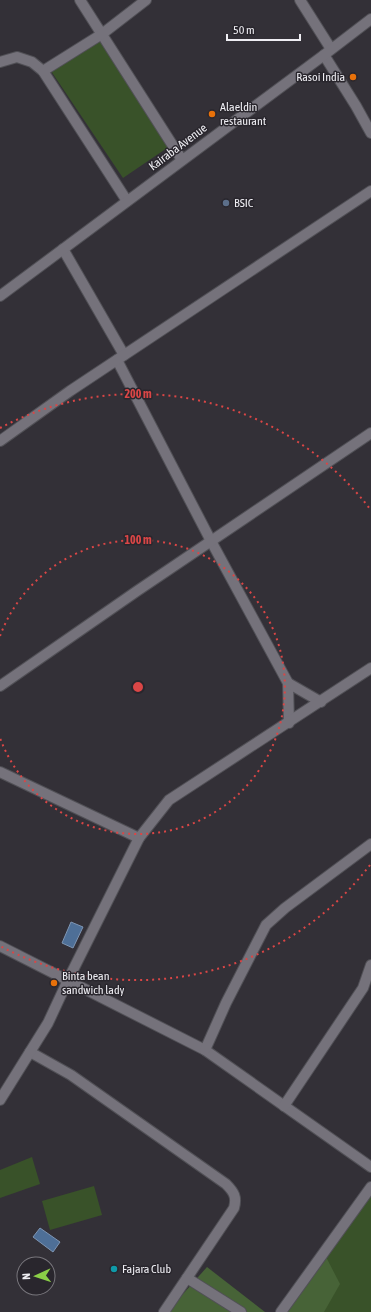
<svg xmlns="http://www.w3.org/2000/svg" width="371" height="1312" font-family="'Asap Condensed',sans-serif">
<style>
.green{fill:#395229}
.forest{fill:#476337}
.water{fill:#4e6f97;stroke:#7e95b3}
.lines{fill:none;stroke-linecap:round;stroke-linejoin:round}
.minor-casing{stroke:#515056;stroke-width:12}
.minor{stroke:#75727b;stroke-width:10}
.ring{fill:none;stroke:#da4646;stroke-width:2;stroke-dasharray:2 4}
.food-dot{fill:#e8710a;stroke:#29262d;stroke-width:1.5}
.service-dot{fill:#5c6f8a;stroke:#29262d;stroke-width:1.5}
.culture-dot{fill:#0f9aa8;stroke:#29262d;stroke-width:1.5}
.labels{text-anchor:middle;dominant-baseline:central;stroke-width:3;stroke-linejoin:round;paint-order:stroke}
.poi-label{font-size:12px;fill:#efeef3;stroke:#29262d;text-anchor:start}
.street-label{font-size:12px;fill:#efeef3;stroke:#29262d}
.centre{fill:#da4646;stroke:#29262d;stroke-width:2}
.ring-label{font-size:12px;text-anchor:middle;font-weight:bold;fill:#da4646;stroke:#29262d;stroke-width:3;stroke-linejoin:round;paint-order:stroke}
</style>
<rect width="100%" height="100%" fill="#333037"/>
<g class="green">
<polygon points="99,38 170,146 123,178 51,71"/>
<polygon points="32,1157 40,1184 0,1198 0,1170"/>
<polygon points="94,1186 102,1215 50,1230 42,1201"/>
<polygon points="371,1195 371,1312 281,1312"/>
</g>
<g class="forest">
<polygon points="325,1255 340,1284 324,1312 281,1312"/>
<polygon points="207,1267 265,1312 167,1312"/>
</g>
<g class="water">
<polygon points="71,922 83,927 73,948 62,943"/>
<polygon points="40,1228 60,1242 53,1252 33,1237"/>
</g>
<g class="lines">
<defs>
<g id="minor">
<polyline points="80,0 182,160"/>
<polyline points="300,0 331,49"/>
<polyline points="324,55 356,106 371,133"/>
<polyline points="0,62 17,57 32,62 43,71 127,201"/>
<polyline points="43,71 102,34 146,0"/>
<polyline points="63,249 124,355"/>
<polyline points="0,296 324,55 371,19"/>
<polyline points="117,360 211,541 288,683 289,723"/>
<polyline points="0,441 70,391 371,191"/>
<polyline points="288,683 321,702"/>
<polyline points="0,686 137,591 371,433"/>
<polyline points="0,772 139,838"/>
<polyline points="0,946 205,1050 371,1167"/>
<polyline points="205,1050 226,1003 266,925 285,908 371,844"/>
<path d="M30,1052L71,1075L226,1184C234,1192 237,1197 234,1208L164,1312"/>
<polyline points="0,1100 48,1023 68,980 139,838 169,800 371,668"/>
<polyline points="284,1106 363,988 371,965"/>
<polyline points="187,1278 241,1312"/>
<polyline points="281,1312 371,1187"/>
</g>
</defs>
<use href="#minor" class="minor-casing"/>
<use href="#minor" class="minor"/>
</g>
<g class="ring">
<path d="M0 636A147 147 0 1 1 0 738"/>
<path d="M370 865A293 293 0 0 1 0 946M0 428A293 293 0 0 1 370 509"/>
</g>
<g class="food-dot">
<circle cx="353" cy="77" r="4"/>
<circle cx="212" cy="114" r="4"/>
<circle cx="54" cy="983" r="4"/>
</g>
<circle class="service-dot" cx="226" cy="203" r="4"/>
<circle class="culture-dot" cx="114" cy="1269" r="4"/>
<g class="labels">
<g class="poi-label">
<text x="345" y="77" text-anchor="end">Rasoi India</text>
<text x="220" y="107">Alaeldin<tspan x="220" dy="14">restaurant</tspan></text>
<text x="234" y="203">BSIC</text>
<text x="62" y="976">Binta bean<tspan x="62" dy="14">sandwich lady</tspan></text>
<text x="122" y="1269">Fajara Club</text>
</g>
<g class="street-label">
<text transform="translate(178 147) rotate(-37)">Kairaba Avenue</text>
</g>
</g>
<circle cx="138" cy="687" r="6" class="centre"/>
<g class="ring-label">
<text x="138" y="398">200 m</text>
<text x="138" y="544">100 m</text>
</g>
<g transform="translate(36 1276) rotate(267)"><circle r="19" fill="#29262d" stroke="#78767c"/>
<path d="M0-3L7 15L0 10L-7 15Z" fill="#8ace47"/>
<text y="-6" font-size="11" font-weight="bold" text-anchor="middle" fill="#efeef3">N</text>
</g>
<path d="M227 34v6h73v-6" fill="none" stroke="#efeef3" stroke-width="2"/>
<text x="233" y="34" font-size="12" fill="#efeef3" stroke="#29262d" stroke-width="3" paint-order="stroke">50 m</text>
</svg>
